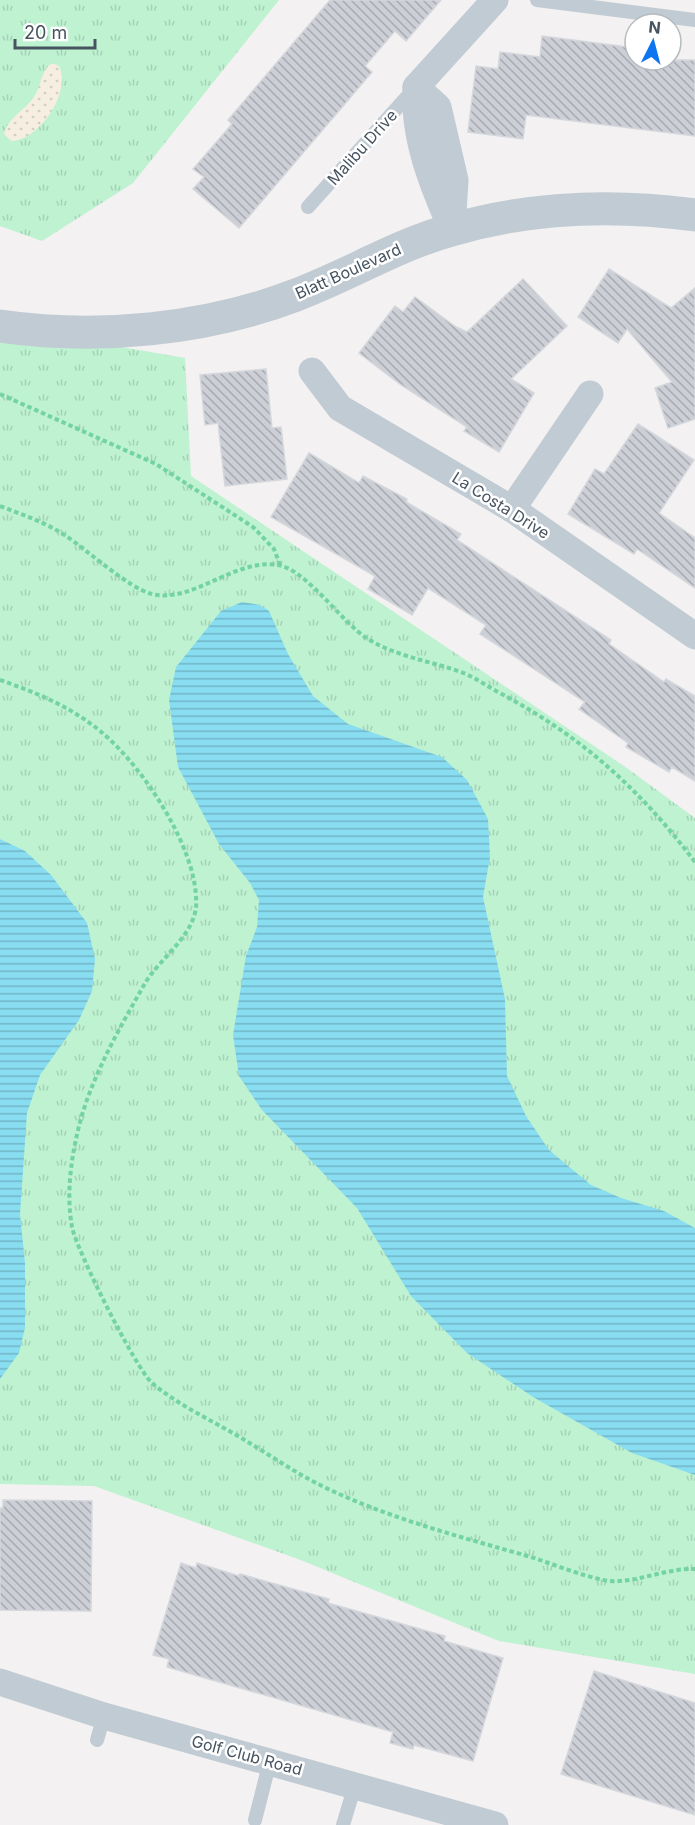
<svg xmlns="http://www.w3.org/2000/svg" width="695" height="1825" font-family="Inter,sans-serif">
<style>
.grass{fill:url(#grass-tufts)}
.sand{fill:url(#sand-dots)}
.water{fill:url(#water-rules)}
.building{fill:url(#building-back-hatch);stroke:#d4d7dc;stroke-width:1.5}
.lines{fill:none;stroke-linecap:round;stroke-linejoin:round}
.path{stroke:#73d3a2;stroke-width:4;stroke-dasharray:4.5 3;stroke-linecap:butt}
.service{stroke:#c1cbd3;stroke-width:14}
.minor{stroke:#c1cbd3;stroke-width:27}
.tertiary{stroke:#c1cbd3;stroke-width:33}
.labels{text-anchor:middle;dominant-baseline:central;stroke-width:5;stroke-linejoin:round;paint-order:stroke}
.street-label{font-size:16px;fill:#475460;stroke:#fff}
</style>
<defs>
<pattern id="grass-tufts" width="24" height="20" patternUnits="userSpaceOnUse" patternTransform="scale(1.5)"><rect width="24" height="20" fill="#bef2d1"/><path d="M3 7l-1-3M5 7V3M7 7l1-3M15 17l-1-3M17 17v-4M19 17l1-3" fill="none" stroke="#a5d1b6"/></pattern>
<pattern id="sand-dots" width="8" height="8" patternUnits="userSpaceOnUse" patternTransform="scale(1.5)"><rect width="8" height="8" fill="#f5eee1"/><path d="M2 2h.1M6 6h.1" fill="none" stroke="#d3cec4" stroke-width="1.8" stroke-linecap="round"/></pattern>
<pattern id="water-rules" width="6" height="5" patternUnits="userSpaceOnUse" patternTransform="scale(1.5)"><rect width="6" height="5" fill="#88ddf1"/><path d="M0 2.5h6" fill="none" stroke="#71b6c7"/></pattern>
<pattern id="building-back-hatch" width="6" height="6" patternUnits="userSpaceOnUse" patternTransform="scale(1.5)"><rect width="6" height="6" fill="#ccd0d6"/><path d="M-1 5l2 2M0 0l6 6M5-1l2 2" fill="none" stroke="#a7abb1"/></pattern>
</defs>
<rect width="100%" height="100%" fill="#f3f1f1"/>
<g class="grass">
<polygon points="0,0 279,0 133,183 42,241 0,226"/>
<polygon points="0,326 185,358 191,476 624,766 695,818 695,1674 499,1641 298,1559 94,1486 0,1484"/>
</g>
<path class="sand" d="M52,63L59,66C72,92 39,141 11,141L4,134C7,119 25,110 34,97C41,87 41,70 52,63Z"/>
<g class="water">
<polygon points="242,602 260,605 269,611 288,654 313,696 348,724 442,757 467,780 488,819 490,857 483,897 505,999 507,1076 526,1116 549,1150 591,1185 621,1198 664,1211 695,1228 695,1475 632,1453 533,1397 467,1353 411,1296 357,1208 262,1110 239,1076 233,1035 246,956 257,927 259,900 250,883 219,844 178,767 169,700 176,667 221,611"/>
<polygon points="0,839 25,851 51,875 87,923 95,959 92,991 79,1020 40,1075 27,1113 20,1214 25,1263 25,1328 19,1353 0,1379"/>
</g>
<g class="building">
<polygon points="330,0 441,0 406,41 395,31 365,66 372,72 239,228 193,189 204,177 193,169 232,124 228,120"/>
<polygon points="542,36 635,48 635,60 695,60 695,136 526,115 523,139 468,132 476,66 498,69 500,52 540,57"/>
<polygon points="609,269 671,308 695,288 695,419 668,428 655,388 672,382 627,329 618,343 578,317"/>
<polygon points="523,279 567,326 511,379 534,393 499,452 464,431 467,427 401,385 359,353 395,306 403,312 415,297 456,327 467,332"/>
<polygon points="266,369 272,428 281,427 287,479 225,486 218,423 205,425 200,375"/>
<polygon points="638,424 694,460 659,513 695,538 695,588 637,549 634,554 568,514 595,469 604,474"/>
<polygon points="309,453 359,483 363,476 407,499 406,502 461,534 457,540 611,640 609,644 664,682 666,679 695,696 695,781 672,767 669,772 626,747 628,743 579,709 585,702 480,634 486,625 428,588 412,615 368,589 375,576 271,517"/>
<polygon points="3,1500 92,1501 91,1611 0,1610 0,1508 3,1508"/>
<polygon points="181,1563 196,1568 197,1563 239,1576 240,1574 329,1599 328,1603 445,1636 444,1641 503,1658 473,1761 414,1745 413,1749 390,1743 393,1732 167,1667 169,1659 153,1655"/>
<polygon points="594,1671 695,1703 695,1815 561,1774"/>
</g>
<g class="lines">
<g class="path">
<polyline points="0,394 156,464 253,527 274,549 280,565"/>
<path d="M0,506C23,515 45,522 66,536C87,550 130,589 152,594C193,604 234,558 278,565C307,570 341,622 368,639C399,658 433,661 466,674C477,679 487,686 498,692C581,736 639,788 695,862"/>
<path d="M0,680C32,691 64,704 91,724C137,756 200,849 196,907C193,937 158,960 144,985C119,1029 91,1078 79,1126C71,1159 66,1193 72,1227C76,1249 136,1369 152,1383C178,1405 209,1419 238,1436C267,1453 295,1473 326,1488C391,1519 461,1537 531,1557C556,1565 582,1576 608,1581C638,1583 665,1568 695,1569"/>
</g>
<g class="service">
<polyline points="537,0 695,20"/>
<polyline points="308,207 415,88"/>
<polyline points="97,1740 104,1716"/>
<polyline points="255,1820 270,1761"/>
<polyline points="343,1825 355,1785"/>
</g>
<g class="minor">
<path d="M416,87L438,107L455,180L452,229C432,184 413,137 416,87Z"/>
<polyline points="416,87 495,0"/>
<polyline points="312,371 340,408 512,509 695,636"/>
<polyline points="512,509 590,394"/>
<polyline points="0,1682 104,1716 495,1825"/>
</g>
<path class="tertiary" d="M0,326C97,340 205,330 296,295C349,275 397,245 451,230C530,207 614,204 695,215"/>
</g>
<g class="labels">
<g class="street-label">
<text transform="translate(362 147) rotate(-48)">Malibu Drive</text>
<text transform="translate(348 271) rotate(-24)">Blatt Boulevard</text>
<text transform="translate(501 505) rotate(32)">La Costa Drive</text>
<text transform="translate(247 1755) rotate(15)">Golf Club Road</text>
</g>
</g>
<g transform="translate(653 42) rotate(6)"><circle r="28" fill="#ffffff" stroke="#b5bbbf" stroke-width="1.5"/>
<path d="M0-4.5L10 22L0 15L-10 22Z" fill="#0f74ef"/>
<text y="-9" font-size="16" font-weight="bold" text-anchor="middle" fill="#475460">N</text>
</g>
<path d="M15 39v9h80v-9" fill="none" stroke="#475460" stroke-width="3"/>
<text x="24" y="39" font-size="18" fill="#475460" stroke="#ffffff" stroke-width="4.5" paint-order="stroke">20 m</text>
</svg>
